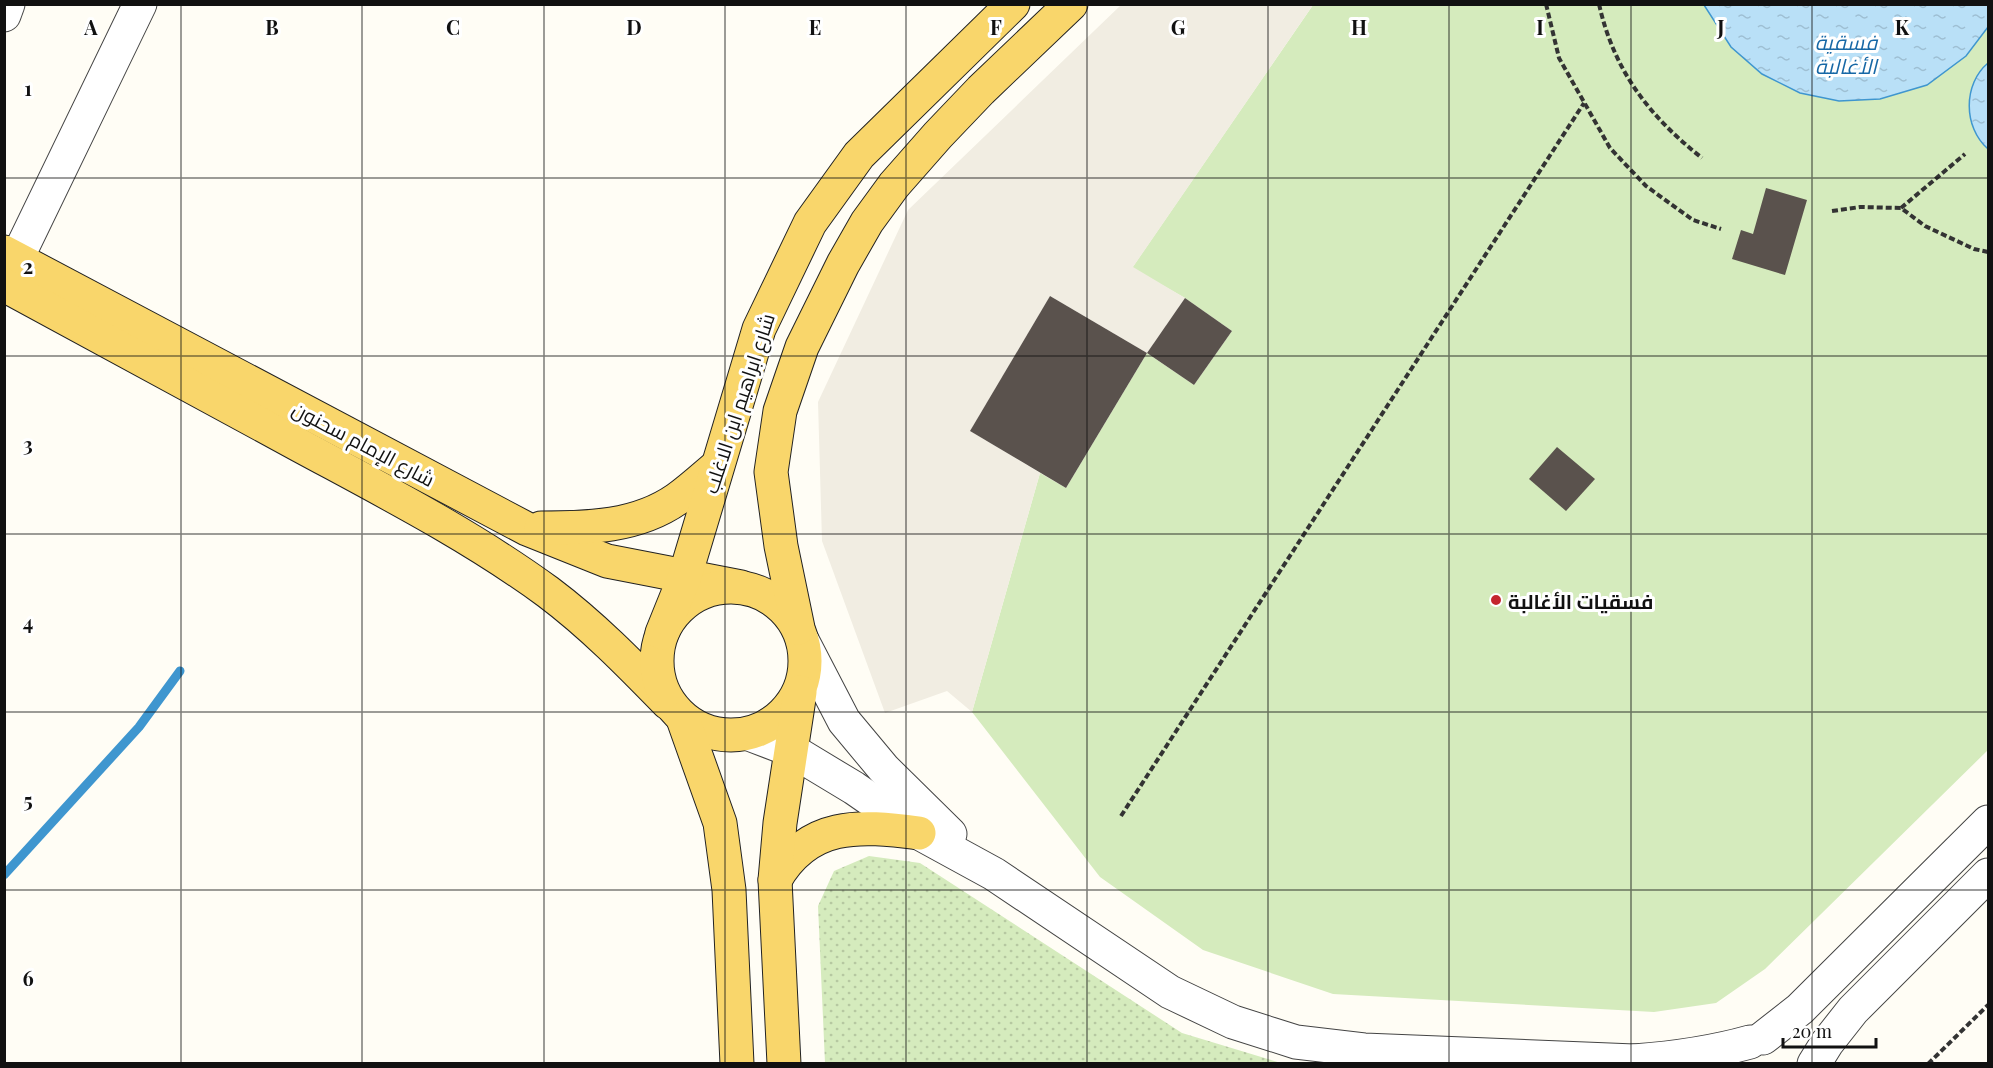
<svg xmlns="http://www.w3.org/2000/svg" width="1993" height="1068" font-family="'Playfair Display',Cairo,serif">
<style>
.grass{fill:url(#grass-dots)}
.park{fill:#d5ebbd}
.plaza{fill:#f1ede2}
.water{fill:url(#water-ripples);stroke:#3f96cf;stroke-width:1.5}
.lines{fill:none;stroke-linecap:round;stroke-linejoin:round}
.stream{stroke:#3f96cf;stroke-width:9}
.building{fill:#5a524d}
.minor-casing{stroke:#444;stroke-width:35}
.tertiary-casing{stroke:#444;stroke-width:35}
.primary-casing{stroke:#222;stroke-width:35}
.path{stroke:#333;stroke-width:4;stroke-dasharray:6 3;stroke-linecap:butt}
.minor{stroke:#fff;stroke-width:33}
.tertiary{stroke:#fff;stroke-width:33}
.primary{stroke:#f9d66b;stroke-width:33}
.grid{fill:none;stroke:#111;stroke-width:1.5;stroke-opacity:0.55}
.poi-dot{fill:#c4262e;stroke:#fff;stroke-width:2}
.labels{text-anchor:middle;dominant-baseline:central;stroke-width:6;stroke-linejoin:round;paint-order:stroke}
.street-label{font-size:20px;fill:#111;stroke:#fff}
.poi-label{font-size:20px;font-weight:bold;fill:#111;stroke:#fff;text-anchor:start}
.water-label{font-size:21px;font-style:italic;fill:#1768a6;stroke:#fff}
.grid-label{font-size:20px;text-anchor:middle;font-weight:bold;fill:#111;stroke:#fff;stroke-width:6;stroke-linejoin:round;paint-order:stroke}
</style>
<defs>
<pattern id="grass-dots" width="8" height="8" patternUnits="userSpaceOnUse" patternTransform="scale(1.5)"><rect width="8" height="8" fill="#d5ebbd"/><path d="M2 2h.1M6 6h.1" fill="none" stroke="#b6c8a1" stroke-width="1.8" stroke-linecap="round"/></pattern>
<pattern id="water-ripples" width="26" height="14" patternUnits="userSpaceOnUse" patternTransform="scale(1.5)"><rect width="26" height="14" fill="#b9e0f7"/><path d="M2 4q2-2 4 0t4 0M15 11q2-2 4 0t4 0" fill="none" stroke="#9ebfd3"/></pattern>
</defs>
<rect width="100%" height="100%" fill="#fffdf5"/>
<polygon class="grass" points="869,856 920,863 1182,1033 1281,1063 825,1063 818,906 834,871"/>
<polygon class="park" points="1313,5 1988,5 1988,750 1765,969 1716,1003 1654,1012 1333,994 1203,950 1100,877 972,712 1040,473 1066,488 1147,353 1194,385 1232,331 1185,298 1132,268"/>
<polygon class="plaza" points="1121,5 1313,5 1133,267 1185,298 1147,353 1050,296 970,431 1040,473 972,712 947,691 885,713 822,541 818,402 908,210"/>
<g class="water">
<polygon points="1704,5 1988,5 1988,27 1966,56 1927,85 1880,99 1839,101 1800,93 1762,74 1731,47"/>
<path d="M1988,63V149C1963,127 1963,84 1988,63Z"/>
</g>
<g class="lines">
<polyline class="stream" points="4,875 139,727 180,671"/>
</g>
<g class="building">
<polygon points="1766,188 1807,200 1785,275 1732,259 1741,230 1753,234"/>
<polygon points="1050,296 1147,353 1066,488 970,431"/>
<polygon points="1185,298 1232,331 1194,385 1147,353"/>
<polygon points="1557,447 1595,479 1566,511 1529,479"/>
</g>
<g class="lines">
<defs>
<g id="minor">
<polyline points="4,15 8,4"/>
<polyline points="5,283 140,4"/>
</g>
<g id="tertiary">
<polyline points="803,642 844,721 884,769 950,834"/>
<polyline points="749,734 791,750 854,788 919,833 994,874 1170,992 1233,1022 1296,1042 1364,1050 1634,1061 1651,1064"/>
<polyline points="1763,1038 1800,1009 1988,822"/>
<path d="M1634,1061C1674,1058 1711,1053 1750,1042"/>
<polyline points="1814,1064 1827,1043 1853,1010 1988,875"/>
</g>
<g id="primary">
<polyline points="4,252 527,529 607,561 741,587"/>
<path d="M4,285C103,338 201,392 299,445C384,491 470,535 548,592C592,625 630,664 668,703"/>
<path d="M541,528C588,528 637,527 677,499C691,489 704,477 717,466"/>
<circle cx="731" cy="661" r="74"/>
<polyline points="798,628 781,546 771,472 780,411 802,347 843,264 867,222 894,185 938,135 981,90 1071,4"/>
<polyline points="662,633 685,576 759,329 810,223 859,155 1013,4"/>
<polyline points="683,719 720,823 729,890 737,1064"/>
<path d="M775,880C808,822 859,825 919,833"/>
<polyline points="784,1064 775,880 780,823 800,692"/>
</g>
</defs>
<use href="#minor" class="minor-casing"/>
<use href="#tertiary" class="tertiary-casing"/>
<use href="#primary" class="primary-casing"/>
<g class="path">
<polyline points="1546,4 1559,58 1610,148 1646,186 1693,220 1721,229"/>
<path d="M1599,4C1614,71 1649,116 1702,158"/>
<polyline points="1901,208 1965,154"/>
<polyline points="1832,211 1860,207 1901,208 1925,226 1974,249 1988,252"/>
<polyline points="1121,816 1584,103"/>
<polyline points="1928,1064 1988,1005"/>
</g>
<use href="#minor" class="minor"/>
<use href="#tertiary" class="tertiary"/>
<use href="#primary" class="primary"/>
</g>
<path class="grid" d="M181,4V1064M362,4V1064M544,4V1064M725,4V1064M906,4V1064M1087,4V1064M1268,4V1064M1449,4V1064M1631,4V1064M1812,4V1064M4,178H1988M4,356H1988M4,534H1988M4,712H1988M4,890H1988"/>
<circle class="poi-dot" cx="1496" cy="600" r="6"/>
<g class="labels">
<g class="street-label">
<text transform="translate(738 403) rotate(-72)">شارع ابراهيم ابن الاغلب</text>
<text transform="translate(364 443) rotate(28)">شارع الإمام سحنون</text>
</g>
<g class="poi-label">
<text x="1508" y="600">فسقيات الأغالبة</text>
</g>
<g class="water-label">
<text x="1846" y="41">فسقية<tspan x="1846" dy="24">الأغالبة</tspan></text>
</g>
</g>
<g class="grid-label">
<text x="91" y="35">A</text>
<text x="272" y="35">B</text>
<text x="453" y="35">C</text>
<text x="634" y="35">D</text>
<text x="815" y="35">E</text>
<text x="996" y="35">F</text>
<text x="1178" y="35">G</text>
<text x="1359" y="35">H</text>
<text x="1540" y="35">I</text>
<text x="1721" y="35">J</text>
<text x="1902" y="35">K</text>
<text x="28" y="96">1</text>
<text x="28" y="274">2</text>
<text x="28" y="452">3</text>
<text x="28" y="630">4</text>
<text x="28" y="808">5</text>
<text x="28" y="986">6</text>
</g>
<rect width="1993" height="1068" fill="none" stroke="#111111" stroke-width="12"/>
<path d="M1783 1038v9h93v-9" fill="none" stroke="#111111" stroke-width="3"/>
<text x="1792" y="1038" font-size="18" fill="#111111" stroke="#ffffff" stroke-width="4.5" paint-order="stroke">20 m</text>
</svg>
